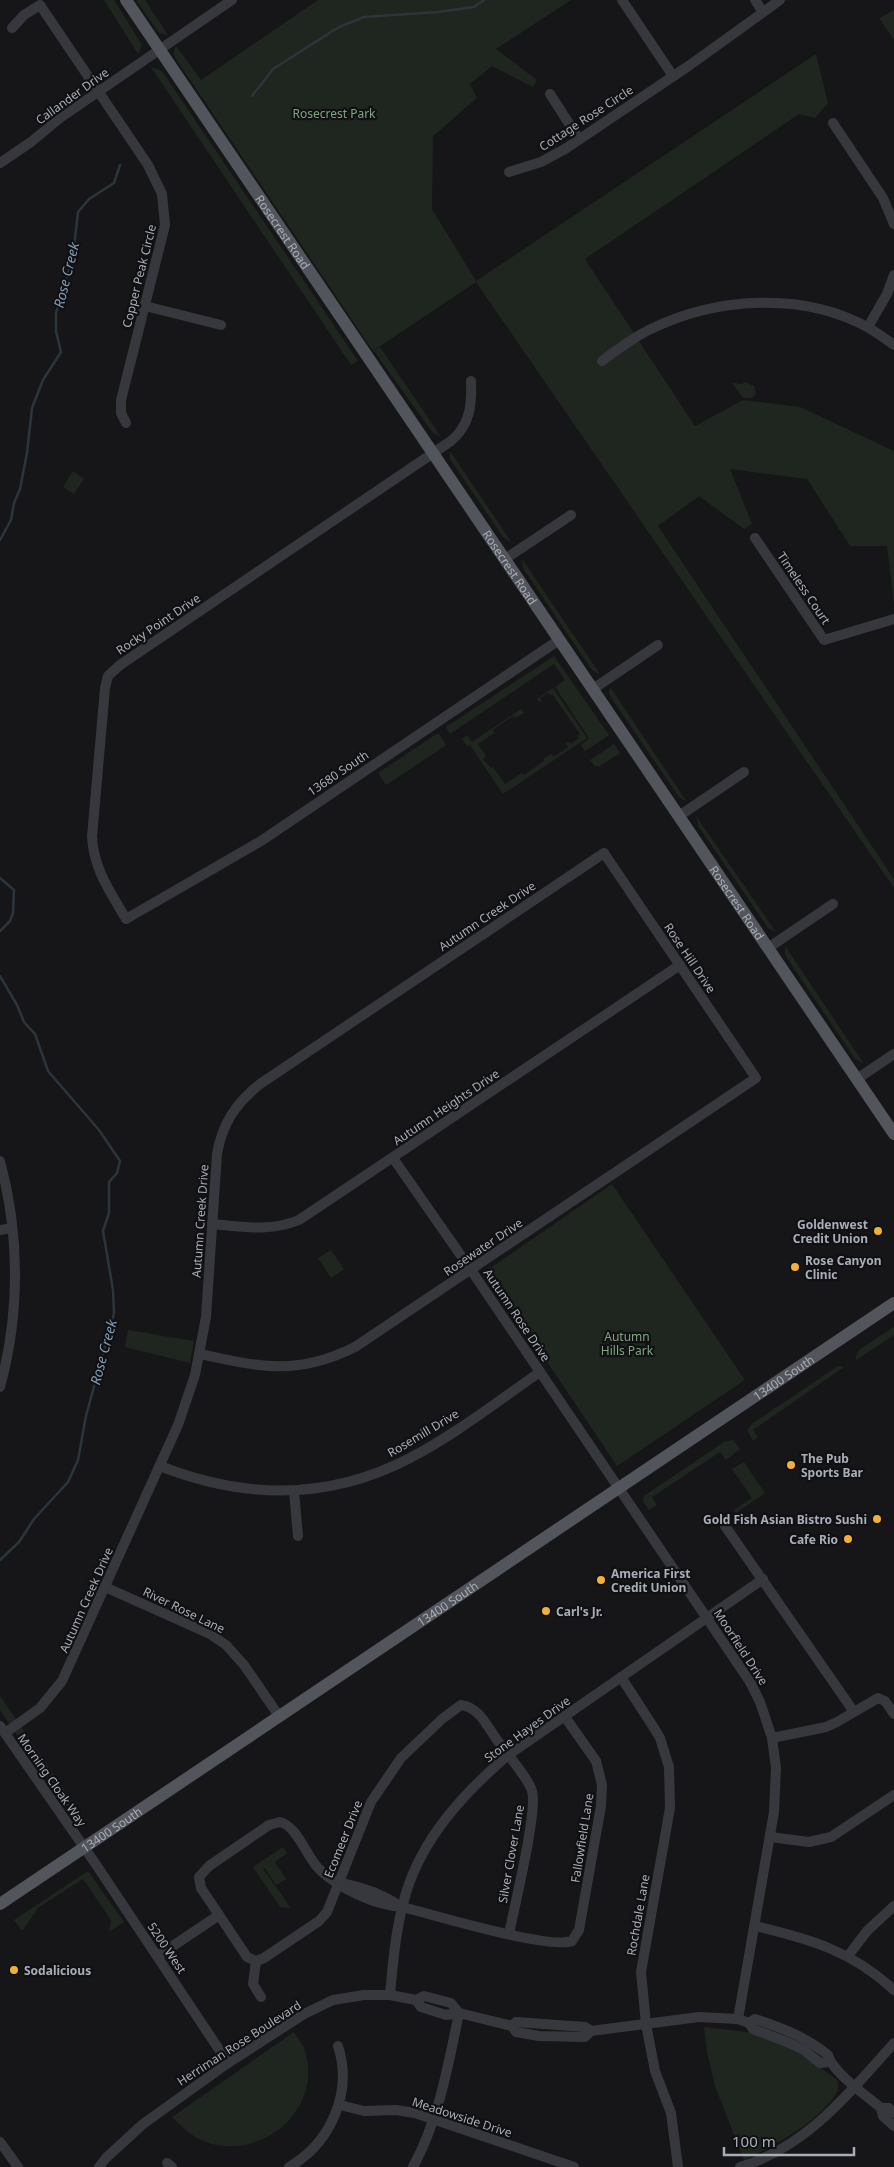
<svg xmlns="http://www.w3.org/2000/svg" width="894" height="2167" font-family="'Noto Sans',sans-serif">
<style>
.green{fill:#1e261f}
.lines{fill:none;stroke-linecap:round;stroke-linejoin:round}
.stream{stroke:#2c353c;stroke-width:2.5}
.minor{stroke:#37383d;stroke-width:10}
.major{stroke:#53555c;stroke-width:12}
.poi-dot{fill:#f2b134;stroke:#111113;stroke-width:2}
.labels{text-anchor:middle;dominant-baseline:central;stroke-width:4.5;stroke-linejoin:round;paint-order:stroke}
.street-label{font-size:12px;fill:#a8adb8;stroke:#111113}
.park-label{font-size:12px;fill:#7fa381;stroke:#111113}
.poi-label{font-size:12px;font-weight:bold;fill:#a8adb8;stroke:#111113;text-anchor:start}
.water-label{font-size:14px;font-style:italic;fill:#7f9bb3;stroke:#111113}
</style>
<rect width="100%" height="100%" fill="#161618"/>
<g class="green">
<polygon points="104,0 114,0 142,45 138,54"/>
<polygon points="136,0 145,0 168,35 159,33"/>
<polygon points="318,0 571,0 496,49 537,80 533,87 492,66 470,84 477,98 433,136 432,209 476,281 816,54 828,103 815,118 799,114 585,259 695,426 743,400 800,407 894,451 894,604 887,546 850,546 807,479 730,469 752,524 744,529 699,496 658,526 894,879 894,888 476,282 373,351 174,56 174,51 176,46 201,80"/>
<polygon points="894,10 894,40 879,18"/>
<polygon points="151,67 162,71 358,361 351,365"/>
<polygon points="380,347 441,437 433,433 374,351"/>
<polygon points="745,382 754,386 756,394 752,398 743,398 732,383 742,384"/>
<polygon points="450,451 512,543 503,537 450,459"/>
<polygon points="73,471 84,479 74,494 63,487"/>
<polygon points="522,559 600,674 592,670 523,568"/>
<polygon points="554,656 609,735 585,751 581,745 589,738 555,687 565,680 554,664 450,734 446,727"/>
<polygon points="610,687 687,802 679,797 612,699 609,693"/>
<polygon points="553,688 587,738 503,794 470,745 467,746 462,739 467,735 472,742 521,709 524,713 515,718 513,716 493,730 494,733 478,744 486,756 483,759 491,768 493,767 505,784 522,773 524,775 544,761 543,759 551,754 554,757 568,747 566,743 569,742 571,744 579,738 578,736 580,734 552,694 550,695 548,693 540,698 542,701 539,702 537,699"/>
<polygon points="438,733 446,745 386,785 378,773"/>
<polygon points="614,744 620,753 600,766 595,766 590,760"/>
<polygon points="696,816 776,932 768,928 699,827"/>
<polygon points="785,946 864,1064 855,1059 785,955"/>
<polygon points="612,1184 745,1380 617,1466 486,1271"/>
<polygon points="331,1250 344,1269 331,1278 318,1258"/>
<polygon points="894,1327 894,1335 856,1360 856,1356 860,1349"/>
<polygon points="128,1330 194,1341 190,1363 125,1347"/>
<polygon points="838,1366 844,1367 753,1430 758,1437 753,1441 747,1430 753,1423"/>
<polygon points="733,1440 740,1449 726,1460 720,1452 652,1497 657,1505 649,1510 643,1501 644,1496 724,1442"/>
<polygon points="744,1462 765,1493 736,1513 734,1510 752,1498 732,1469"/>
<polygon points="0,1696 83,1817 78,1822 0,1710"/>
<polygon points="283,1847 287,1853 275,1862 286,1879 276,1885 265,1868 263,1869 291,1908 280,1907 253,1867"/>
<polygon points="88,1871 124,1922 109,1932 111,1920 83,1879 39,1907 22,1931 14,1920"/>
<path d="M704,2027L755,2033L800,2053L836,2079L838,2082V2090C823,2120 773,2146 744,2160L715,2086L707,2052Z"/>
<path d="M294,2032C297,2037 302,2043 304,2048C325,2108 263,2162 206,2142C192,2137 182,2127 172,2117Z"/>
</g>
<g class="lines">
<g class="stream">
<polyline points="252,96 273,69 339,27 364,17 438,12 474,7 484,0"/>
<polyline points="0,540 11,520 14,503 20,489 27,453 32,408 43,380 61,352 56,331 56,313 73,256 78,212 89,199 114,183 120,165"/>
<polyline points="0,878 14,890 13,913 10,921 0,931"/>
<polyline points="0,976 17,1005 24,1022 35,1034 48,1071 99,1130 120,1161 117,1173 109,1182 109,1213 103,1231 113,1290 114,1313 86,1416 78,1460 68,1482 34,1519 19,1542 0,1560"/>
</g>
<g class="minor">
<polyline points="622,0 673,76"/>
<polyline points="755,0 763,12"/>
<polyline points="12,28 24,15 40,5 148,165 162,194 165,225 121,400 121,413 126,423"/>
<polyline points="550,94 579,139"/>
<polyline points="833,123 883,198 894,224"/>
<polyline points="0,163 31,142 60,118 232,0"/>
<polyline points="509,172 541,162 565,149 690,65 780,0"/>
<polyline points="145,306 221,325"/>
<polyline points="868,327 887,294 894,275"/>
<path d="M602,361C617,350 632,338 649,330C715,297 803,291 869,328C877,333 886,339 894,345"/>
<path d="M471,381C472,405 470,425 451,441L120,665L108,676L105,688L92,837C94,870 110,891 126,919L261,841L559,640"/>
<polyline points="755,538 824,640 894,619"/>
<polyline points="505,559 571,515"/>
<polyline points="593,689 658,645"/>
<polyline points="679,816 744,772"/>
<polyline points="768,948 833,904"/>
<polyline points="857,1079 894,1054"/>
<polyline points="393,1158 471,1270 700,1608 750,1682 760,1702 772,1738 776,1768 774,1812 738,2019"/>
<path d="M0,1161C20,1235 20,1314 0,1387"/>
<path d="M212,1224C242,1227 270,1232 299,1220L680,965"/>
<polyline points="0,1230 12,1228"/>
<path d="M160,1466C244,1499 328,1501 410,1458C456,1434 498,1401 540,1372"/>
<polyline points="294,1491 298,1536"/>
<polyline points="725,1526 854,1712"/>
<polyline points="105,1587 210,1634 226,1645 244,1665 279,1716"/>
<polyline points="621,1677 654,1728 660,1738 669,1767 670,1808 641,1972 646,2024 655,2071 671,2113 678,2167"/>
<polyline points="0,1726 97,1866 228,2063"/>
<path d="M5,1733L40,1708L62,1681L178,1425L195,1375L206,1317L217,1154C222,1124 236,1103 260,1084L604,853L756,1078L355,1347C297,1376 260,1367 201,1354"/>
<polyline points="772,1738 826,1727 837,1722 878,1698 885,1701 894,1714"/>
<polyline points="770,1837 809,1842 831,1837 894,1795"/>
<path d="M341,1883C362,1887 384,1895 402,1907"/>
<path d="M755,1926C810,1939 852,1951 894,1990"/>
<polyline points="158,1956 219,1915"/>
<polyline points="848,1956 867,1931 894,1906"/>
<path d="M256,1961L247,1957L201,1888L199,1877L209,1866L269,1825L280,1822C297,1826 307,1857 319,1869C338,1888 376,1906 403,1907C433,1915 550,1950 572,1941L579,1930L601,1806L602,1785L596,1761L565,1717"/>
<path d="M256,1961L264,1958L319,1921L327,1912L371,1802L401,1758L442,1719L461,1705C478,1707 486,1724 495,1737C504,1751 528,1777 532,1791C538,1811 514,1908 509,1934"/>
<polyline points="256,1961 253,1984 261,1997"/>
<path d="M390,1995C393,1961 396,1926 406,1893C423,1837 464,1793 507,1756L763,1579"/>
<polyline points="416,2000 421,2007 446,2015 459,2013 512,2026 516,2032 539,2036 585,2037 591,2031"/>
<path d="M749,2023L755,2019C782,2028 806,2037 828,2055C832,2072 867,2096 881,2108L883,2116L894,2126"/>
<polyline points="512,2026 516,2022 585,2027 591,2031 699,2017 738,2019 749,2023 753,2029 787,2042 804,2050 820,2063 830,2062"/>
<polyline points="340,2105 364,2111 396,2110 415,2113 574,2167"/>
<polyline points="881,2108 889,2108 894,2113"/>
<polyline points="0,2142 18,2167"/>
<polyline points="167,2163 172,2167"/>
<polyline points="99,2167 106,2158 143,2124 228,2063 304,2014 333,2000 364,1995 390,1995 416,2000 424,1996 451,2003 459,2013"/>
<path d="M289,2167C331,2143 353,2092 338,2046"/>
<path d="M413,2167C439,2119 448,2066 459,2013"/>
<path d="M740,2167C807,2147 849,2093 894,2043"/>
</g>
<g class="major">
<path id="s1" d="M126,0L894,1134"/>
<path id="s2" d="M0,1904L894,1303"/>
</g>
</g>
<g class="poi-dot">
<circle cx="878" cy="1231" r="5"/>
<circle cx="795" cy="1267" r="5"/>
<circle cx="791" cy="1465" r="5"/>
<circle cx="877" cy="1519" r="5"/>
<circle cx="848" cy="1539" r="5"/>
<circle cx="601" cy="1580" r="5"/>
<circle cx="546" cy="1611" r="5"/>
<circle cx="14" cy="1970" r="5"/>
</g>
<g class="labels">
<g class="street-label">
<text transform="translate(72 96) rotate(-36)">Callander Drive</text>
<text transform="translate(586 118) rotate(-33)">Cottage Rose Circle</text>
<text stroke="none"><textPath href="#s1" startOffset="280">Rosecrest Road</textPath></text>
<text transform="translate(139 276) rotate(-76)">Copper Peak Circle</text>
<text stroke="none"><textPath href="#s1" startOffset="685">Rosecrest Road</textPath></text>
<text transform="translate(804 588) rotate(56)">Timeless Court</text>
<text transform="translate(158 624) rotate(-34)">Rocky Point Drive</text>
<text transform="translate(338 773) rotate(-34)">13680 South</text>
<text stroke="none"><textPath href="#s1" startOffset="1090">Rosecrest Road</textPath></text>
<text transform="translate(487 916) rotate(-34)">Autumn Creek Drive</text>
<text transform="translate(690 958) rotate(56)">Rose Hill Drive</text>
<text transform="translate(446 1107) rotate(-34)">Autumn Heights Drive</text>
<text transform="translate(200 1221) rotate(-86)">Autumn Creek Drive</text>
<text transform="translate(483 1247) rotate(-34)">Rosewater Drive</text>
<text transform="translate(517 1315) rotate(56)">Autumn Rose Drive</text>
<text stroke="none"><textPath href="#s2" startOffset="944">13400 South</textPath></text>
<text transform="translate(423 1433) rotate(-31)">Rosemill Drive</text>
<text transform="translate(86 1600) rotate(-66)">Autumn Creek Drive</text>
<text stroke="none"><textPath href="#s2" startOffset="539">13400 South</textPath></text>
<text transform="translate(184 1610) rotate(26)">River Rose Lane</text>
<text transform="translate(741 1647) rotate(57)">Moorfield Drive</text>
<text transform="translate(527 1729) rotate(-36)">Stone Hayes Drive</text>
<text transform="translate(52 1780) rotate(55)">Morning Cloak Way</text>
<text stroke="none"><textPath href="#s2" startOffset="134">13400 South</textPath></text>
<text transform="translate(582 1838) rotate(-81)">Fallowfield Lane</text>
<text transform="translate(343 1839) rotate(-68)">Ecomeer Drive</text>
<text transform="translate(511 1854) rotate(-80)">Silver Clover Lane</text>
<text transform="translate(638 1915) rotate(-80)">Rochdale Lane</text>
<text transform="translate(167 1948) rotate(56)">5200 West</text>
<text transform="translate(239 2043) rotate(-33)">Herriman Rose Boulevard</text>
<text transform="translate(462 2117) rotate(18)">Meadowside Drive</text>
</g>
<g class="park-label">
<text x="334" y="113">Rosecrest Park</text>
<text x="627" y="1336">Autumn<tspan x="627" dy="14">Hills Park</tspan></text>
</g>
<g class="poi-label">
<text x="868" y="1224" text-anchor="end">Goldenwest<tspan x="868" dy="14">Credit Union</tspan></text>
<text x="805" y="1260">Rose Canyon<tspan x="805" dy="14">Clinic</tspan></text>
<text x="801" y="1458">The Pub<tspan x="801" dy="14">Sports Bar</tspan></text>
<text x="867" y="1519" text-anchor="end">Gold Fish Asian Bistro Sushi</text>
<text x="838" y="1539" text-anchor="end">Cafe Rio</text>
<text x="611" y="1573">America First<tspan x="611" dy="14">Credit Union</tspan></text>
<text x="556" y="1611">Carl's Jr.</text>
<text x="24" y="1970">Sodalicious</text>
</g>
<g class="water-label">
<text transform="translate(66 275) rotate(-76)">Rose Creek</text>
<text transform="translate(103 1352) rotate(-75)">Rose Creek</text>
</g>
</g>
<path d="M724 2147v8h130v-8" fill="none" stroke="#a8adb8" stroke-width="2.5"/>
<text x="732" y="2147" font-size="15" fill="#a8adb8" stroke="#111113" stroke-width="4" paint-order="stroke">100 m</text>
</svg>
